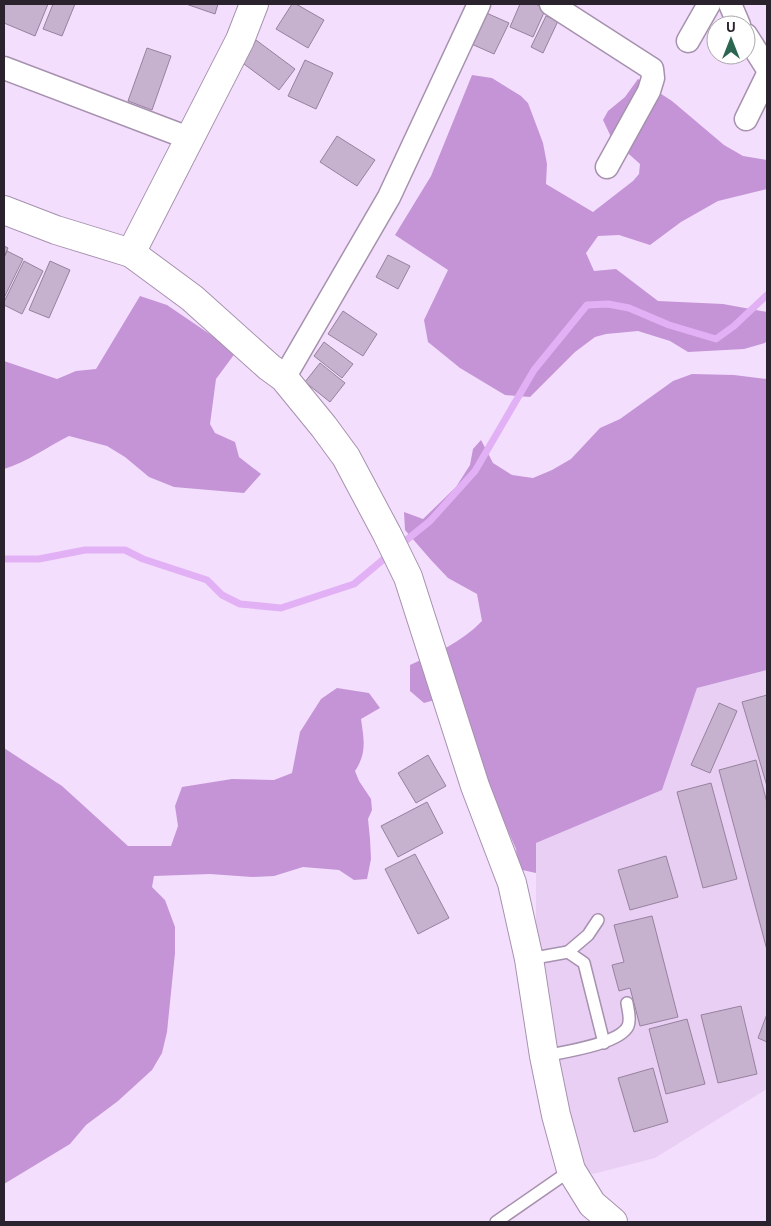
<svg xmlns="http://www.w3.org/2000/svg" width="771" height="1226" font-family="Ubuntu,sans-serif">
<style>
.built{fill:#e9cff4}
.forest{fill:#c494d6}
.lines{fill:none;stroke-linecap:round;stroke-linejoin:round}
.stream{stroke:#e2b1f5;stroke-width:7}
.building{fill:#c6b1cf;stroke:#96829e}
.lane-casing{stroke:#a691ae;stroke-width:14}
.street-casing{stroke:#a691ae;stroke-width:25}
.secondary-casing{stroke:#a691ae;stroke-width:30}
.lane{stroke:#fff;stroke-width:11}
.street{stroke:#fff;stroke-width:22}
.secondary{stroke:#fff;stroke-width:28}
</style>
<rect width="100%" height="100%" fill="#f4defd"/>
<polygon class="built" points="767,670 767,1089 655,1158 593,1174 582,1167 553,1060 552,1030 536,928 536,843 662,790 697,688"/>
<g class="forest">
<polygon points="472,75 492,78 521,96 528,103 543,143 547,164 546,184 593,212 633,181 639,174 640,164 612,139 603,120 608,111 625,97 638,79 672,101 724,145 743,156 767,160 767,189 718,201 681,222 650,245 619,235 598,236 586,253 594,271 616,269 658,301 723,304 767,312 767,340 765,343 744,349 688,352 670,341 638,331 606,334 595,337 575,352 530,397 505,395 460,368 428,342 424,320 448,270 395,235 431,176"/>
<path d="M140,296L167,305L236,352L216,379L210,424L215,433L235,442L239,457L261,474L244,493L174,487L149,477L125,457L107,446L69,436C47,447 27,462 4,469V361L57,379L76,371L96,369Z"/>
<path d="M692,374L734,375L767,379V670L697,688L662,790L536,843V873L518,869L516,849L479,766L452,695L424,703L410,691V665C436,653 462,642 482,621L477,594L448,578L431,560L405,530L404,512L423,519L456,487L470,465L473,449L481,440L493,463L512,475L533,478L552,470L571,459L600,428L620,419L673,381Z"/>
<path d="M337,688L369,693L380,708L361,719C364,740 367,753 355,771L359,781L371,799L372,810L368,819L370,839L371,859L367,879L354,880L339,870L303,867L274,876L252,877L210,874L154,876L152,887L165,900L175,927V953L167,1032L162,1053L152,1070L118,1101L86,1125L70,1144L4,1184V748L62,786L128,846H171L178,826L175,806L182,787L232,779L274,780L292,773L300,732L321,699Z"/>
</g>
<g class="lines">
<g class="stream">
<polyline points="399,546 430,521 475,471 534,370 587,305 608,304 629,308 669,325 716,339 734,326 767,295"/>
<polyline points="4,559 39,559 85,550 125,550 143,559 207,580 222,595 240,604 281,608 354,584 391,553"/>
</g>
</g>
<g class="building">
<polygon points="4,4 48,4 35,36 4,23"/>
<polygon points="53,4 75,4 62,36 43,29"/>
<polygon points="186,4 218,4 215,14"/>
<polygon points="292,4 296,4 324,20 308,48 276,29"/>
<polygon points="520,4 535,4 546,8 533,37 510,27"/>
<polygon points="482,11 509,23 494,54 467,42"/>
<polygon points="546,16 558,21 543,53 531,47"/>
<polygon points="256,40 295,69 279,90 240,61"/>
<polygon points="147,48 171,56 152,110 128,101"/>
<polygon points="305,60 333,73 316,109 288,96"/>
<polygon points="337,136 375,160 357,186 320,162"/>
<polygon points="4,246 8,248 4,257"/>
<polygon points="7,251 23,259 4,298 4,258"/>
<polygon points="388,255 410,266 398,289 376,277"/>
<polygon points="24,261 43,271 22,314 4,305 4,302"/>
<polygon points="50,261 70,270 49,318 29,310"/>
<polygon points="343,311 377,334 363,356 328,334"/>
<polygon points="324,342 353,364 342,378 314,356"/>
<polygon points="320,363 345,383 330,402 305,382"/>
<polygon points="767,695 767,786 742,702"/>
<polygon points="719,703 737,711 710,773 691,765"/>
<polygon points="428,755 446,786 416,803 398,773"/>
<polygon points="756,760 767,803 767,950 719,770"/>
<polygon points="711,783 737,879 703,888 677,792"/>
<polygon points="427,802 443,833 398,857 381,826"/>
<polygon points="415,854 449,918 418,934 385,869"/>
<polygon points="666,856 678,897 630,910 618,870"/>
<polygon points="652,916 678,1017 640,1026 630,988 619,991 612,965 624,962 614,925"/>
<polygon points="741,1006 757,1074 718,1083 701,1015"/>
<polygon points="767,1014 767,1042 758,1038"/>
<polygon points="687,1019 705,1084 666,1094 649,1029"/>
<polygon points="653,1068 668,1122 634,1132 618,1078"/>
</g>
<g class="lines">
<defs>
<g id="lane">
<polyline points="568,952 588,935 598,920"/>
<polyline points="529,959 568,952 584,963 604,1043"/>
<path d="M544,1056C563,1052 620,1044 628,1026C631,1019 628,1010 627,1003"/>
<polyline points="496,1222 571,1170"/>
</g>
<g id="street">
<polyline points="551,4 652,69 653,78 649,91 607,167"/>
<polyline points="730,4 739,25"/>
<polyline points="746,35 767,68"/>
<polyline points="688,41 709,4"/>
<polyline points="4,68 191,139"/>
<polyline points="746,119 767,76"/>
<polyline points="284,378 389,197 479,4"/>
</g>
<g id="secondary">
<polyline points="254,4 240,40 131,253 192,298 269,367 284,378 324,427 346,457 387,534 408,577 475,786 512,883 529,959 544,1056 556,1115 571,1170 592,1204 613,1222"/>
<polyline points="4,210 56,230 131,253"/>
</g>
</defs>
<use href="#lane" class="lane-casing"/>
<use href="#street" class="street-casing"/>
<use href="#secondary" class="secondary-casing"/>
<use href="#lane" class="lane"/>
<use href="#street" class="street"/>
<use href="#secondary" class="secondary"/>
</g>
<rect width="771" height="1226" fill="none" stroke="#2a222d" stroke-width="10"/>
<g transform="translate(731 40)"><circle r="24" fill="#ffffff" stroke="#aaa7ab"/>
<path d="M0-4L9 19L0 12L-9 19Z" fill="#2b6650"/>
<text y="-8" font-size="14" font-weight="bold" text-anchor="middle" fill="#2a222d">U</text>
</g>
</svg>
